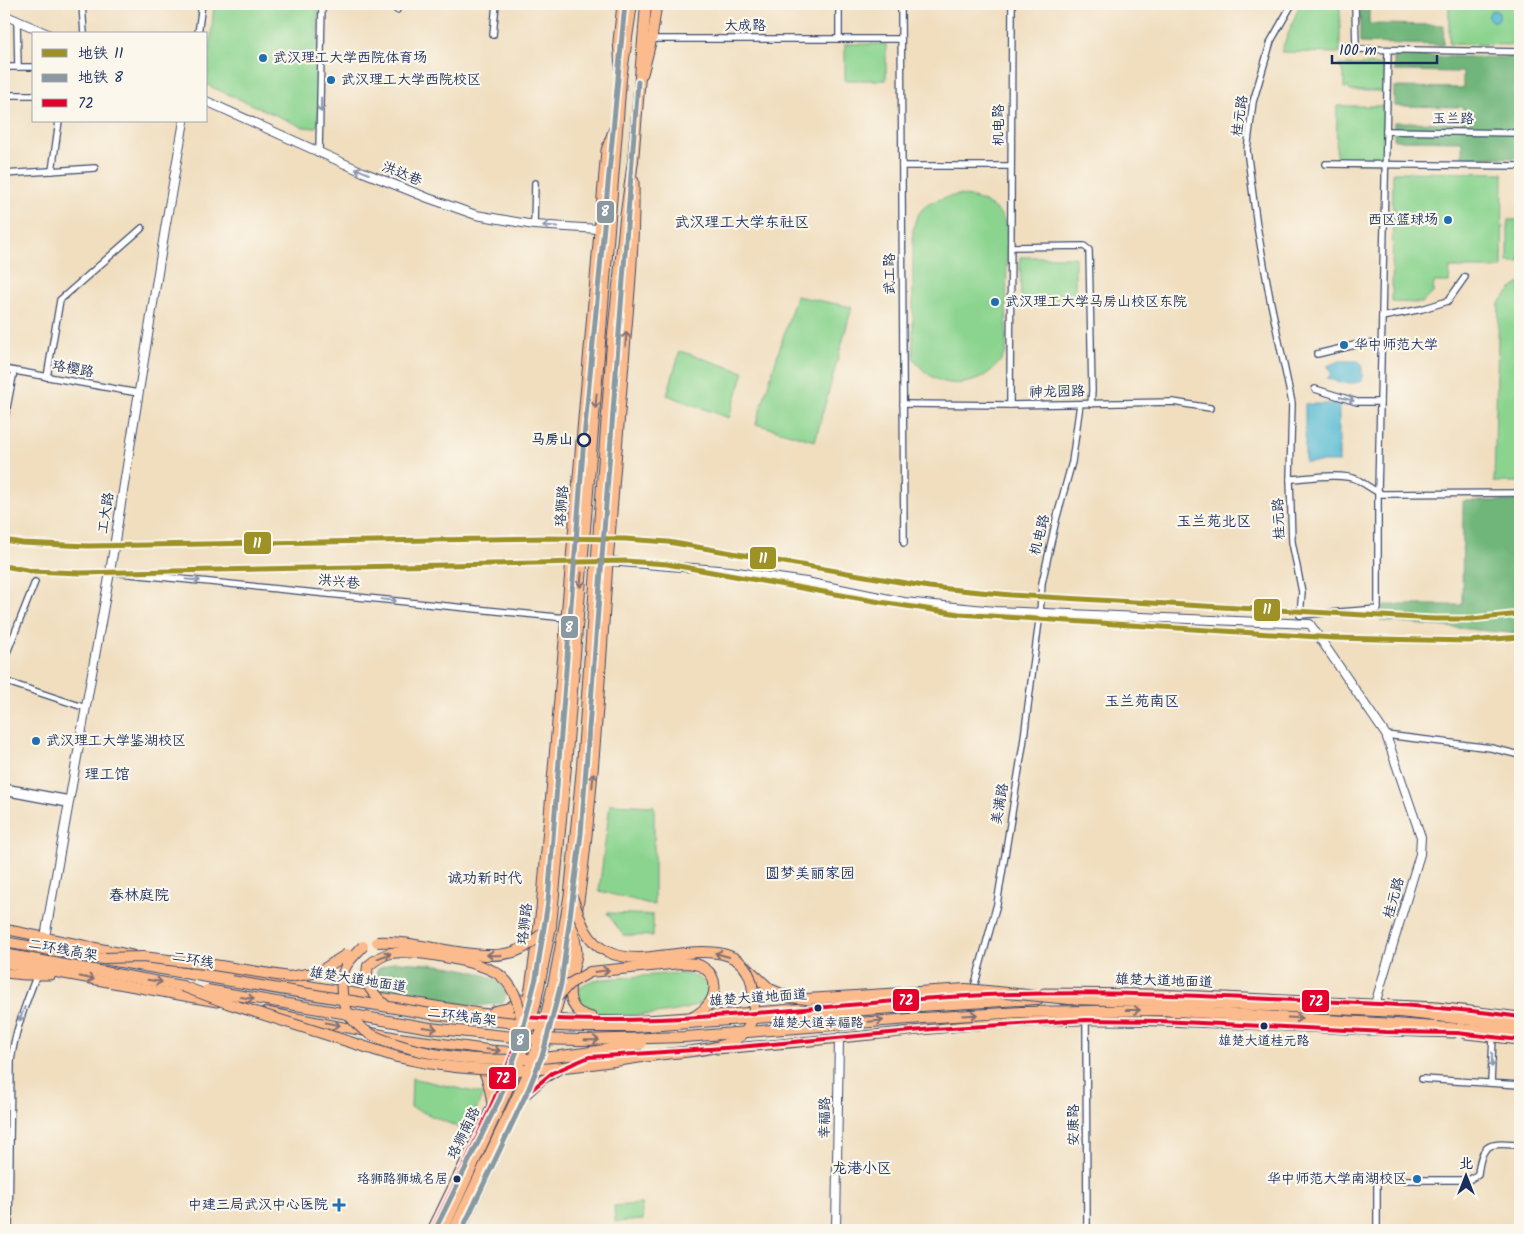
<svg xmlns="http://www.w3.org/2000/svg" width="1524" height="1234" font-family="Kalam,'LXGW WenKai TC',sans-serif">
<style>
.green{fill:#8bd48f;stroke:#538276}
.forest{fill:#70b67a;stroke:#46726c}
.water{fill:#55bad3;stroke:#387498}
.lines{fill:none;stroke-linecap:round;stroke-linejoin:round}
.minor-casing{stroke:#3b496d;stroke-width:8}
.tertiary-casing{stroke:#3b496d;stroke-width:10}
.primary-casing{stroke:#3b496d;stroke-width:11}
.trunk-casing{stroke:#3b496d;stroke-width:12}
.minor{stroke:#fff;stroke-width:5.5}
.tertiary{stroke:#fff;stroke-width:8}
.primary{stroke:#fbbb8c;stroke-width:9}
.trunk{stroke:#fbbb8c;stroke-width:10}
.trunk-bridge-casing{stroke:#3b496d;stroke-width:12;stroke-linecap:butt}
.trunk-bridge{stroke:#fbbb8c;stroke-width:10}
.bus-1-casing{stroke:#fbf7ec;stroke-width:8}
.bus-1{stroke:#e4002b;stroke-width:4}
.metro-1-casing{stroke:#fbf7ec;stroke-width:9}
.metro-2-casing{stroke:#fbf7ec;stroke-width:9}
.metro-1{stroke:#9e9126;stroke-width:5}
.metro-2{stroke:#8a989f;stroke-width:5}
.oneway{stroke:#8d97ae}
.oneway2{stroke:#806e73}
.poi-dot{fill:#1f6fb2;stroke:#fbf7ec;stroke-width:2}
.stop-dot{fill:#fbf7ec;stroke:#1b2f5e;stroke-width:2.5}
.bus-dot{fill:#1b2f5e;stroke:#fbf7ec;stroke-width:2}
.labels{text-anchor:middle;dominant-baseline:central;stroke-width:4.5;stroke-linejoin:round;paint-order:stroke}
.bus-label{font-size:13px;fill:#1b2f5e;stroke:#fbf7ec}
.street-label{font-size:14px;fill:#1b2f5e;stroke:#fbf7ec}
.poi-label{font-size:14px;fill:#1b2f5e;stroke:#fbf7ec;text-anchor:start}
.stop-label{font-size:14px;font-weight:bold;fill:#1b2f5e;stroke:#fbf7ec;text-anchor:end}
.neighbourhood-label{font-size:15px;fill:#1b2f5e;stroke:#fbf7ec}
.line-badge{stroke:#fbf7ec;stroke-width:2}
.badge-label{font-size:14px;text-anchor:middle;font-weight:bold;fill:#fff}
</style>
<rect width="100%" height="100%" fill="#fbf7ec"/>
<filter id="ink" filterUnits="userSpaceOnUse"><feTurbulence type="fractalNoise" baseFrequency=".02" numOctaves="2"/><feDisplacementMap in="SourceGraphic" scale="10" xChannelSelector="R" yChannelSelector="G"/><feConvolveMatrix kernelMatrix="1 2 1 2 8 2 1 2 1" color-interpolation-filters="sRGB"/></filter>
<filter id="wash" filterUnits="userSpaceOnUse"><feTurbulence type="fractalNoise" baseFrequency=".0096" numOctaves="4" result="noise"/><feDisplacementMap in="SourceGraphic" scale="20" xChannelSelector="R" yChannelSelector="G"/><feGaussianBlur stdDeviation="1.12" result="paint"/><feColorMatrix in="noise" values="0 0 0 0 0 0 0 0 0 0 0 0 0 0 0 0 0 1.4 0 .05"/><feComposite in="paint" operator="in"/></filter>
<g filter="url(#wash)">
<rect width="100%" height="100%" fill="#f0debf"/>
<g class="green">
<polygon points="214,4 318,4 318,125 315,128 303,127 207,85"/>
<polygon points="1302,4 1340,4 1340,53 1281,52 1298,9"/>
<polygon points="1449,4 1520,4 1520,45 1449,44"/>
<rect x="845" y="44" width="41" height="36"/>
<polygon points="1338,65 1384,65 1384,91 1350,91 1349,88 1344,88 1344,73"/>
<polygon points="1337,106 1383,106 1383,163 1336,162"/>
<polygon points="1393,172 1503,173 1502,268 1450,268 1449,282 1434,282 1433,293 1421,303 1392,302"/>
<path d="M958,195C978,197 1005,207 1007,231L1006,352C986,390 936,396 913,357V231C914,226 915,219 918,215C926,201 943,198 958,195Z"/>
<rect x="1508" y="220" width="12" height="42"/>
<polygon points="1020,257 1075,257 1075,299 1021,300"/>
<polygon points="1520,283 1520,482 1494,482 1499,303 1514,287"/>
<polygon points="796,296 852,307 815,441 756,424"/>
<polygon points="680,351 744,372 729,418 667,395"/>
<polygon points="610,804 654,806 654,905 599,891"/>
<polygon points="607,913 653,915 653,936 623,935"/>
<path d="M678,973C688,975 703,976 707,987C718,1017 614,1018 597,1013C586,1011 570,999 581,987C584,983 590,982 594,980Z"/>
<polygon points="412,1078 483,1094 467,1131 411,1107"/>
<polygon points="641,1204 643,1220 615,1222 614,1206"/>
</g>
<g class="forest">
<polygon points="1360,4 1369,4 1369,24 1444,25 1443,45 1360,43"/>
<polygon points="1394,56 1520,58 1520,158 1462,157 1462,141 1394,140 1394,122 1462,123 1463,107 1394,106 1394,87 1463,88 1463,72 1394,71"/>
<polygon points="1463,501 1520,501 1520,634 1382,621 1383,605 1462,605"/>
<path d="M393,962C415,962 487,967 501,985C503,988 504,992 506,996L503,1003L476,1006L392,994C378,989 371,985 378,969Z"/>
</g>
<g class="water">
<circle cx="1494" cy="16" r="5.5"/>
<path d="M1339,361H1358L1362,364V381C1350,385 1339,383 1327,378L1331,375C1331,371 1330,368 1327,366Z"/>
<rect x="1305" y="404" width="34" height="58"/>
</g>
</g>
<g filter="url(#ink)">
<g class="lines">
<defs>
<g id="minor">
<polyline points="82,4 84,34"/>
<polyline points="839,4 839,39 901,39"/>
<polyline points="901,4 904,543"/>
<polyline points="1292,4 1271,41 1253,102 1247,150 1257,226 1270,299 1292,403 1290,479 1292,542 1302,592 1300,615"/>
<polyline points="1355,4 1356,49 1520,52"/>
<polyline points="397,10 399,4"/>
<polyline points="17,21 18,67"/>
<polyline points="198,34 202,4"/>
<polyline points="493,35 496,4"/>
<polyline points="652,39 839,39"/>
<polyline points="4,67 34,67"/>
<polyline points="4,95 34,95"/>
<polyline points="1386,131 1520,133"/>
<polyline points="319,153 322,4"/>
<polyline points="1326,164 1520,166"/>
<polyline points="902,166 1011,166"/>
<polyline points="52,171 59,121"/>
<polyline points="4,174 95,168"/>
<polyline points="534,225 535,183"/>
<polyline points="1011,247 1084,246 1089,250 1092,391 1091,404"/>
<polyline points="1382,317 1422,309 1448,301 1465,277"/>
<polyline points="1317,354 1355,345 1381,343"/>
<polyline points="4,369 138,393"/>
<polyline points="47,377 60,300 142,228"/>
<polyline points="1315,389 1357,402 1380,402"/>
<polyline points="903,404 1010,405 1173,402 1210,408"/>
<polyline points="1010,405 1012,4"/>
<polyline points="4,423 14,371"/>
<path d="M1290,479C1307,478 1343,472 1358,480C1367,485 1370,489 1382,494L1520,493"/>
<polyline points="110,572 566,618"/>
<polyline points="1300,615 1378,609 1378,492 1388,50"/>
<polyline points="4,660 35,582"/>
<polyline points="4,681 86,708"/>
<polyline points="1386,735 1491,748 1520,755"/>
<polyline points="4,787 69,799"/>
<polyline points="4,792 68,804"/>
<polyline points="973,991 997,904 1023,745 1040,613 1042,583 1056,520 1072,462 1080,404"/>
<polyline points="1086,1020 1087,1230"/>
<polyline points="1422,1079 1520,1085"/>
<polyline points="1491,1083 1493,1037"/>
<path d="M9,1230L11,1061C15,1030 26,1003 37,974"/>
<path d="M1377,1230V1180H1469L1478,1174C1482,1140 1490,1144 1520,1145"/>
</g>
<g id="tertiary">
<polyline points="4,15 48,34"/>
<polyline points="206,101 363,172 428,198 476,215 534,225 599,229"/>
<polyline points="608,561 730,571 806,582 904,602 995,611 1310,624 1386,735 1421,837 1420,854 1375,1004"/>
<polyline points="45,937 110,572 165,229 184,121"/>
<polyline points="836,1230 839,1037"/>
</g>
<g id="primary">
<polyline points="620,68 618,41 622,4"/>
<polyline points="643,74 652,39 657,4"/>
<polyline points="4,929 132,955"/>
<path d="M575,938C576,943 577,948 577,954C575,969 564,994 575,1008C579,1014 586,1015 592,1017"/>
<polyline points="4,963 217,1002"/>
<polyline points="194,967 479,1013 568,1020 627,1021 661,1019 950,997 991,995"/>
<polyline points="4,973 25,975 51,975"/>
<polyline points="1044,993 1158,994 1437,1007 1520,1017"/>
<polyline points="494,1011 508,1008 522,999"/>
<polyline points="266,1012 395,1037 491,1050 540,1054"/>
<polyline points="1466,1034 1520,1040"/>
<path d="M717,1049C840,1041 964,1021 1087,1020C1209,1019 1331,1031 1453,1033"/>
<polyline points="585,1056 637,1054"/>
<path d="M539,1060C569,987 580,904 588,826C597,738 602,651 608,563C614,492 619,421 625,350C630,294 635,238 634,181"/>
<path d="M480,1065C488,1078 490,1090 492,1105"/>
<polyline points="525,1095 543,1079 561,1068"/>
<polyline points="432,1230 492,1106 514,1052 530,988 541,909 606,150 616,123"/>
<polyline points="461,1230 533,1075"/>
</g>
<g id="trunk">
<polyline points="570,891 582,767 612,343 625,219 633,161 646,4"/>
<polyline points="551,926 566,766 618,118 621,79 632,4"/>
<polyline points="4,942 231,981"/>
<polyline points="4,954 182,986"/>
<polyline points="745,966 770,989"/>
<polyline points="1062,999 1159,1001 1399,1012 1520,1025"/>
<polyline points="920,1006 1038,999"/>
<polyline points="922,1018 1021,1012 1160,1010 1395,1024 1502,1032 1520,1035"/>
</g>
</defs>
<use href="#minor" class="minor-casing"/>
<use href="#tertiary" class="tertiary-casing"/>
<use href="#primary" class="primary-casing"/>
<use href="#trunk" class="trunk-casing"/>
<use href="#minor" class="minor"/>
<use href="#tertiary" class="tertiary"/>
<use href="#primary" class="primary"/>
<use href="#trunk" class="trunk"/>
<defs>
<g id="trunk-bridge">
<path d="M377,942C419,939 484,967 521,949C532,944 541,934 551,926"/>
<path d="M363,946C358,952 350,959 346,966C339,979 341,998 347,1011C357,1030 376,1038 396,1044C478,1071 557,1058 641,1044"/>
<polyline points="104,958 142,957 214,965 289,977 319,972 347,954"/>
<polyline points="231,981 431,1014 535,1025 584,1027 635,1027 920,1006"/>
<path d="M182,986L227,1003L397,1057C436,1066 477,1071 517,1070C566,1069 615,1061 664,1054C684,1052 717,1050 734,1040C737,1039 743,1034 746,1031C754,1020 755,1004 753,991C747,932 677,957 639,958C627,958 616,956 606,951C584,941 578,912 570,891"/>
<polyline points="770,989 789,997 807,999 966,989 1069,999"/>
<polyline points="207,990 430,1028 533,1039 581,1040 685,1037 922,1018"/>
<path d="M551,1004L569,984L590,972L681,963C689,963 698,963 704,968C718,977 717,995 707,1006C702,1013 693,1017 685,1022"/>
<path d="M386,1006C372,992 364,987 368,966C375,960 382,955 391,953C414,950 485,961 502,977C517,990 520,1010 523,1029"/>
<polyline points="443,1230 518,1066 535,1006 551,926"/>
<path d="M454,1230L527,1076C549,1016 560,954 570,892"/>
</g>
</defs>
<use href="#trunk-bridge" class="trunk-bridge-casing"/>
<use href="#trunk-bridge" class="trunk-bridge"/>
<defs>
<g id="bus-1">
<path d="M432,1230C466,1160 502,1092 524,1017C666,1028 808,1006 949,997C1056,990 1163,994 1270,999C1354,1003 1437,1005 1520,1017"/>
<polyline points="461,1230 524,1096 552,1073 589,1057 739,1047 933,1029 1086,1020 1160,1021 1386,1032 1457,1033 1520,1040"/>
</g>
</defs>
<use href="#bus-1" class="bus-1-casing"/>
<use href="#bus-1" class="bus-1"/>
<defs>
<g id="metro-1">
<polyline points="4,540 22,543 88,546 545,538 625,539 668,542 929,587 1011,595 1434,619 1472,619 1520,614"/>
<polyline points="4,566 32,571 80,573 625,561 667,564 880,602 959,614 1334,638 1470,641 1520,637"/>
</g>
<g id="metro-2">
<polyline points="435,1230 500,1098 518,1048 536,978 548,902 584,438 625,4"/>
<polyline points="462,1230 529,1088 543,1053 561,984 581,834 638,82"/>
</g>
</defs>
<use href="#metro-1" class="metro-1-casing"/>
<use href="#metro-2" class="metro-2-casing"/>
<use href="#metro-1" class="metro-1"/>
<use href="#metro-2" class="metro-2"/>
</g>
<defs><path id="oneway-shaft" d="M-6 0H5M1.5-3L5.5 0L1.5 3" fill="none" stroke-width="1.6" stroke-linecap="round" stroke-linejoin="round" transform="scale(1.25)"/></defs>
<g class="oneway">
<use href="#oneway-shaft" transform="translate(321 105) rotate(91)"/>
<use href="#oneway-shaft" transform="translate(362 171) rotate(-157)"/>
<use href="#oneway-shaft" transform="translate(550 226) rotate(-176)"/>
<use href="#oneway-shaft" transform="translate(1347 399) rotate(15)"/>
<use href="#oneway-shaft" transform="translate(193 580) rotate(6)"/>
<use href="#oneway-shaft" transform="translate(389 600) rotate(6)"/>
<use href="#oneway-shaft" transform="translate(22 1014) rotate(111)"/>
<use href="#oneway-shaft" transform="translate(1492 1060) rotate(92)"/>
</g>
<g class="oneway2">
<use href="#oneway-shaft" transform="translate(626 339) rotate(-85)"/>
<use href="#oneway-shaft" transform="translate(596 401) rotate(95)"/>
<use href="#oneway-shaft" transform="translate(581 580) rotate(95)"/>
<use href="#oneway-shaft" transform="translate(593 780) rotate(-84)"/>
<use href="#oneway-shaft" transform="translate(494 955) rotate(-179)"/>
<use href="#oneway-shaft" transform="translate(722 955) rotate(-164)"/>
<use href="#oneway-shaft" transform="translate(384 956) rotate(-21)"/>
<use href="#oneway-shaft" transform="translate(602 971) rotate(-8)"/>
<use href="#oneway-shaft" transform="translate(87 978) rotate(11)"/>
<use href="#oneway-shaft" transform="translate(155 981) rotate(10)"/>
<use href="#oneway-shaft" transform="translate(247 998) rotate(10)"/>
<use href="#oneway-shaft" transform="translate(1133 1010)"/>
<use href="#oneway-shaft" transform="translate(970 1015) rotate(-3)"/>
<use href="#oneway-shaft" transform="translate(1295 1018) rotate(3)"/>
<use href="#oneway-shaft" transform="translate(876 1021) rotate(-5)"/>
<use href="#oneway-shaft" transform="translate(333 1024) rotate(11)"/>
<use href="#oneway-shaft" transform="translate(430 1028) rotate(8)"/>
<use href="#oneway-shaft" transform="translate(592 1040) rotate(-1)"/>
<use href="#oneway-shaft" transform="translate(493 1050) rotate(6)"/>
</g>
</g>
<g class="poi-dot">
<circle cx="263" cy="58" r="5"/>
<circle cx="331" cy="80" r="5"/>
<circle cx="1448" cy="220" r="5"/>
<circle cx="995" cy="302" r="5"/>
<circle cx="1344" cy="345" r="5"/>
<circle cx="36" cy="741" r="5"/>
<circle cx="1417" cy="1179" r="5"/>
<path d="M336.5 1197.5h5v5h5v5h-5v5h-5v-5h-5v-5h5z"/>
</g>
<circle class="stop-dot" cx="584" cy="440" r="6"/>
<g class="bus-dot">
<circle cx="818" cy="1008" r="4.5"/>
<circle cx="1264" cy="1026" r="4.5"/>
<circle cx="457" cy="1179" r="4.5"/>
</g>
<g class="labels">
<g class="bus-label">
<text x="818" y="1023">雄楚大道幸福路</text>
<text x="1264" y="1041">雄楚大道桂元路</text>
<text x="448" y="1179" text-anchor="end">珞狮路狮城名居</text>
</g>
<g class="street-label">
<text x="745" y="26">大成路</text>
<text transform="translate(1240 116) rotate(-81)">桂元路</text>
<text transform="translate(1453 119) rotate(1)">玉兰路</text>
<text transform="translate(999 125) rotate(-90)">机电路</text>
<text transform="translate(402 174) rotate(22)">洪达巷</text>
<text transform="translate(890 274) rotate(-90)">武工路</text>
<text transform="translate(73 369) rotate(10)">珞樱路</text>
<text transform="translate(1057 392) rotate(-1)">神龙园路</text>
<text transform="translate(562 506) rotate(-85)">珞狮路</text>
<text transform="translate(106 513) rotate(-81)">工大路</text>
<text transform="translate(1279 519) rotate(-92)">桂元路</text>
<text transform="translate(1040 535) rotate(-76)">机电路</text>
<text transform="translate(339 582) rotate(6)">洪兴巷</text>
<text transform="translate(1000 804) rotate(-80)">美满路</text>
<text transform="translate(1394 898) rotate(-74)">桂元路</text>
<text transform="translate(525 924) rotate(-83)">珞狮路</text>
<text transform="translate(63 950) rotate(10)">二环线高架</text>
<text transform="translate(193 960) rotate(10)">二环线</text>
<text transform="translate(358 980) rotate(9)">雄楚大道地面道</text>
<text transform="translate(1164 981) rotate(2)">雄楚大道地面道</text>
<text transform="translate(758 998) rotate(-4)">雄楚大道地面道</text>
<text transform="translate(462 1017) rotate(7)">二环线高架</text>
<text transform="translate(825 1118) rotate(-89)">幸福路</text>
<text transform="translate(1074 1125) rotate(-90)">安康路</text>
<text transform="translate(464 1133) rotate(-64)">珞狮南路</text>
</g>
<g class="poi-label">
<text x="273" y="58">武汉理工大学西院体育场</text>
<text x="341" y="80">武汉理工大学西院校区</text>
<text x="1438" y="220" text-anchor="end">西区篮球场</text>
<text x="1005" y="302">武汉理工大学马房山校区东院</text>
<text x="1354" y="345">华中师范大学</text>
<text x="46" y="741">武汉理工大学鉴湖校区</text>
<text x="1407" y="1179" text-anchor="end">华中师范大学南湖校区</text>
<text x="328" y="1205" text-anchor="end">中建三局武汉中心医院</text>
</g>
<g class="stop-label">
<text x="573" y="440">马房山</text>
</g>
<g class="neighbourhood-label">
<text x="742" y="223">武汉理工大学东社区</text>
<text x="1214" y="522">玉兰苑北区</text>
<text x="1142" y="702">玉兰苑南区</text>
<text x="107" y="775">理工馆</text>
<text x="810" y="874">圆梦美丽家园</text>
<text x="485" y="879">诚功新时代</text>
<text x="139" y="896">春林庭院</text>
<text x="862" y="1169">龙港小区</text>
</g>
</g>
<g class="line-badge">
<rect x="596" y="200" width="19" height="24" rx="5" fill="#8a989f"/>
<rect x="243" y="531" width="29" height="24" rx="5" fill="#9e9126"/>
<rect x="749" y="546" width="28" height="24" rx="5" fill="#9e9126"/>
<rect x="1253" y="598" width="28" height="24" rx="5" fill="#9e9126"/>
<rect x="560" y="615" width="19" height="24" rx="5" fill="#8a989f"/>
<rect x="892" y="988" width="28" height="24" rx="5" fill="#e4002b"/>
<rect x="1301" y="989" width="29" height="24" rx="5" fill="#e4002b"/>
<rect x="510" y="1028" width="20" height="24" rx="5" fill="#8a989f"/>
<rect x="488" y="1066" width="29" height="24" rx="5" fill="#e4002b"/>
</g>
<g class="badge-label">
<text x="605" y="216">8</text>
<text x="257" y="548">11</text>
<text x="763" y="563">11</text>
<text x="1267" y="614">11</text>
<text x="569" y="632">8</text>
<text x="906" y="1005">72</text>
<text x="1316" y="1006">72</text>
<text x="520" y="1045">8</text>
<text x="503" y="1083">72</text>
</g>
<rect width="1524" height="1234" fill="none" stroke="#fbf7ec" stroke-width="20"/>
<rect x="32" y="32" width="175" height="90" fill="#fbf7ec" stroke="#a1a7b3"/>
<rect x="42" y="49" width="25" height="8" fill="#9e9126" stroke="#a1a7b3"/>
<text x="78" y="58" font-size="15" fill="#1b2f5e">地铁 11</text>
<rect x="42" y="74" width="25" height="8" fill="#8a989f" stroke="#a1a7b3"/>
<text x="78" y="82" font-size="15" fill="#1b2f5e">地铁 8</text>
<rect x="42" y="99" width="25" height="8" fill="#e4002b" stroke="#a1a7b3"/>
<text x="78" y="108" font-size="15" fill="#1b2f5e">72</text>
<g transform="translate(1466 1176)" stroke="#fbf7ec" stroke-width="4" paint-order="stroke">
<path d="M0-4L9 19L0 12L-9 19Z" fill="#1b2f5e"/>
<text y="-8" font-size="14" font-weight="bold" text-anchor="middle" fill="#1b2f5e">北</text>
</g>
<path d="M1332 55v8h105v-8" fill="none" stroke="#1b2f5e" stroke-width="2.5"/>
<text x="1339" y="55" font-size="15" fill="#1b2f5e" stroke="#fbf7ec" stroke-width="4" paint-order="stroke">100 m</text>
</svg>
